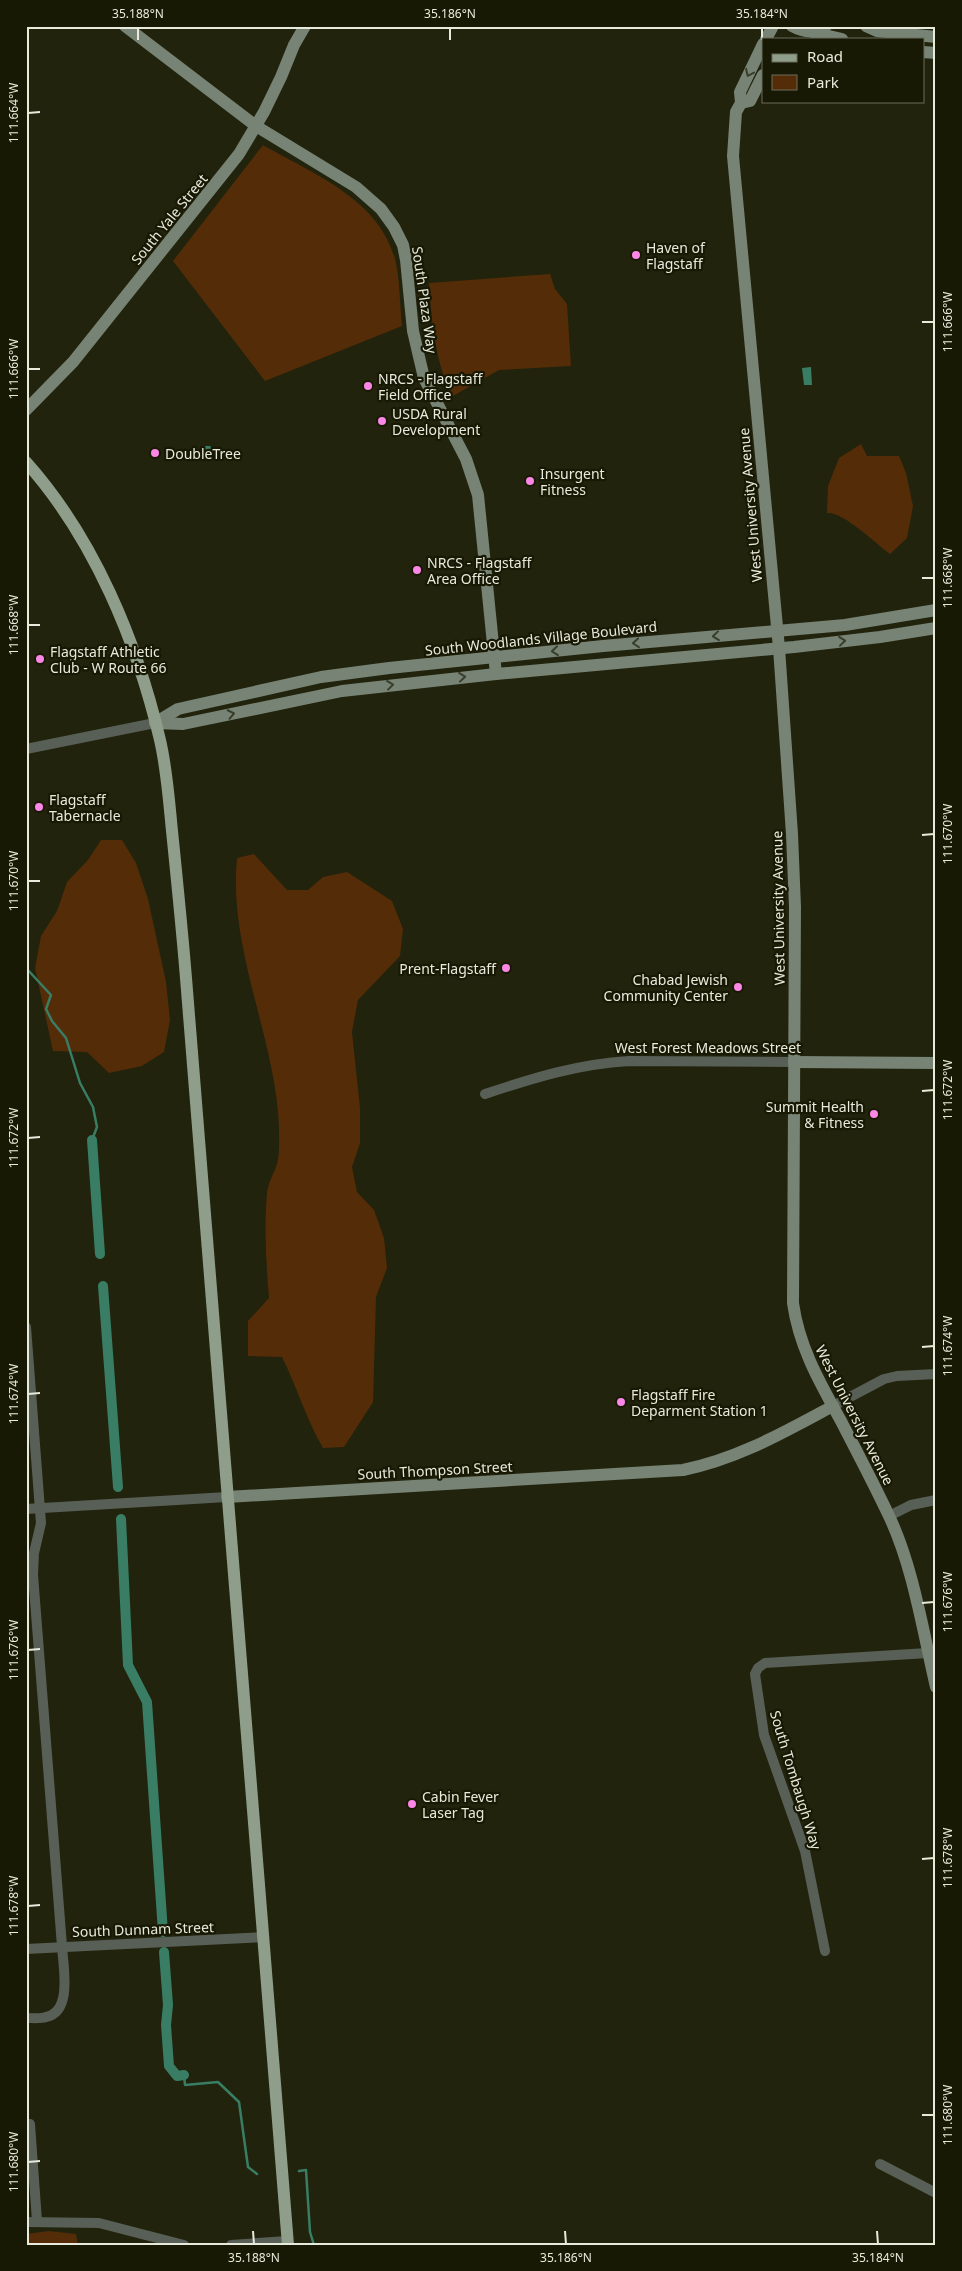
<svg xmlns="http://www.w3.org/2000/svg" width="962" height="2271" font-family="'Noto Sans',sans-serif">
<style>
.green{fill:#542c08}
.water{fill:#397d65}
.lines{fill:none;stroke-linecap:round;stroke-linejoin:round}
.stream{stroke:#397d65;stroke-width:2.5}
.canal{stroke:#397d65;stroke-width:10}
.street{stroke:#585f56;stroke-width:10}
.secondary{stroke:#778374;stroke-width:12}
.primary{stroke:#8e9e8b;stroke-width:12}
.oneway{stroke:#393e2b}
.ticks{fill:none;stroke:#e8eadc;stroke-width:2}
.poi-dot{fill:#fa87e6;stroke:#181904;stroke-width:2}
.labels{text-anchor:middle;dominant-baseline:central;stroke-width:4.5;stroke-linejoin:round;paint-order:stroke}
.street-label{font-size:14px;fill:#e8eadc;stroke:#181904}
.poi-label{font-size:14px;fill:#e8eadc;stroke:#181904;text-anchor:start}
.neatline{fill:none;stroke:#e8eadc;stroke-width:2}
.ticks-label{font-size:12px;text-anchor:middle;fill:#e8eadc}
</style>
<rect width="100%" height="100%" fill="#21230c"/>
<g class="green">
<path d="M263,145C315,175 385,201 397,268C400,287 400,307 402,326L265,381L173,261Z"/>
<path d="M550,274L555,289L567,304L571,366L499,370L451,397C435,356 432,327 429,283Z"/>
<path d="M861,444L867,456H899L906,473L913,506L907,538L890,554C875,543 844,512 827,513L828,486L839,458Z"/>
<polygon points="101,840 122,840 136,863 148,899 166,982 170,1020 164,1052 142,1066 109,1073 87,1052 53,1051 35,968 41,936 57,911 67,882 88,860"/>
<path d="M254,854L287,890H308L323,877L347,872L392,901L403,929L400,956L358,1000L352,1032L360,1108V1143L352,1167L357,1192L374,1210L384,1238L387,1268L376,1297L373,1402L344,1447L323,1448C306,1419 297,1387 282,1357L248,1356V1321L269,1298C266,1263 264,1228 267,1193C268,1183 274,1173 277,1164C280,1153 279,1137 279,1126C275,1036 228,949 237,858Z"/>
<polygon points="49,2231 76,2234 78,2245 26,2245 26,2234"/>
</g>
<g class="water">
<polygon points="811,367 812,385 804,385 802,368"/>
<polygon points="204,446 210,446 213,450 208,456 196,461 193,456"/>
</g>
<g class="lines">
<g class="stream">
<polyline points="26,968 51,995 46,1009 52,1021 66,1038 80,1083 93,1107 97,1127 92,1140"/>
<polyline points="184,2075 185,2085 218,2082 239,2102 248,2167 257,2174"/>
<polyline points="299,2171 306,2170 310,2232 314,2245"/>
</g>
<g class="canal">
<polyline points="92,1140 100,1254"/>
<polyline points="103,1286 118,1487"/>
<polyline points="121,1519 128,1665 147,1702 163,1932"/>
<polyline points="164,1952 168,2005 166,2025 169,2066 177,2076 184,2075"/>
</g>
<g class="street">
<polyline points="26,749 155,723"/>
<path d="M485,1094C533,1078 578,1064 629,1061L794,1062"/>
<path d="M26,1327L41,1523L34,1553L33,1575L62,1946C63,1966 73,2012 46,2017C40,2019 33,2018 26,2018"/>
<polyline points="833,1406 884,1379 897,1376 936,1374"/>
<polyline points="26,1509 227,1497"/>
<polyline points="889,1516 911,1505 936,1500"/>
<polyline points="26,1949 264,1937"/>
<polyline points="825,1951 805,1851 764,1735 755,1674 758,1668 765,1663 928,1653"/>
<polyline points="30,2124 37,2221"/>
<polyline points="880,2164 936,2193"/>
<polyline points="26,2222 99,2223 184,2245"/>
<polyline points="231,2245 287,2241"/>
</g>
<g class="secondary">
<polyline points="125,26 256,126 356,187 381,209 394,227 403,245 406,260 413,331 424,378 466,459 478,495 496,674"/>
<path d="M792,26C803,32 815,34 826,26"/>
<polyline points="866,26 877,31 936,37"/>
<polyline points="812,32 842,39"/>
<polyline points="766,39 773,26"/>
<path d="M763,44L740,92L741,103L736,112L733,156L779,648L792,834L795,907L793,1303C799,1347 820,1383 841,1421C857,1452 874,1484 889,1516C913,1566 923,1632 936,1687"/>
<polyline points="923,52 936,53"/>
<polyline points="741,103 750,101 763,75"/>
<polyline points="26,410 73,362 239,154 264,112 281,77 294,45 305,26"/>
<polyline points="155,723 178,709 321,677 389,668 603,646 845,625 936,610"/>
<polyline points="155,723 183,724 342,691 496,674 794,647 880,637 936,628"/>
<polyline points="794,1062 936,1063"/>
<path d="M227,1497L683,1470C738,1459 784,1432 833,1406"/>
</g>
<path class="primary" d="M26,462C94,538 137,642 160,740C167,770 169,801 172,831C177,880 182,929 186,978L288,2245"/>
</g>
<defs><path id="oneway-chevron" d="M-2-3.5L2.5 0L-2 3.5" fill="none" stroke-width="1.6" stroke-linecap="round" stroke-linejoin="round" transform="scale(1.25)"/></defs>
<g class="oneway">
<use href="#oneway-chevron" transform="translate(749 73) rotate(115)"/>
<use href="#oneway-chevron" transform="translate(716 636) rotate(174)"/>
<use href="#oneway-chevron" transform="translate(842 641) rotate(-6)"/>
<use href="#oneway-chevron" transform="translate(636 643) rotate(175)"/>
<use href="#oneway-chevron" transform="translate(555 651) rotate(174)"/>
<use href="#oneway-chevron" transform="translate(462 677) rotate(-6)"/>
<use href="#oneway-chevron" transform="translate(390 685) rotate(-7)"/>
<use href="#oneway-chevron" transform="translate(231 714) rotate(-12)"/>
</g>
<path class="ticks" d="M138,28V40M450,28V40M762,28V40M28,113L40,112M922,322H934M28,369H40M922,578H934M28,625H40M922,835L934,834M28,881H40M922,1091L934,1090M28,1138L40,1137M922,1347L934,1346M28,1394L40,1393M922,1603L934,1602M28,1650L40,1649M922,1859L934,1858M28,1906L40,1905M922,2115H934M28,2162L40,2161M253,2231L254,2244M565,2231L566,2244M877,2231L878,2244"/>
<g class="poi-dot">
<circle cx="636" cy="255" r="5"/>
<circle cx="368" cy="386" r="5"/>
<circle cx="382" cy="421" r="5"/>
<circle cx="155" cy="453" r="5"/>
<circle cx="530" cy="481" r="5"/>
<circle cx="417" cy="570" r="5"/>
<circle cx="40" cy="659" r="5"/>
<circle cx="39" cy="807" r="5"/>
<circle cx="506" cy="968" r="5"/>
<circle cx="738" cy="987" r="5"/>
<circle cx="874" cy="1114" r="5"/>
<circle cx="621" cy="1402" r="5"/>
<circle cx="412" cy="1804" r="5"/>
</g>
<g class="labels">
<g class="street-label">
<text transform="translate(169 219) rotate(-51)">South Yale Street</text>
<text transform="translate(425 300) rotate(82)">South Plaza Way</text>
<text transform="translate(750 505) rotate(-95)">West University Avenue</text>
<text transform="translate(541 638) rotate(-6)">South Woodlands Village Boulevard</text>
<text transform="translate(778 908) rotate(-91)">West University Avenue</text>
<text x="708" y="1047">West Forest Meadows Street</text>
<text transform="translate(855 1415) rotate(63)">West University Avenue</text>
<text transform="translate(435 1470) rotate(-3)">South Thompson Street</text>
<text transform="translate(796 1780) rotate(73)">South Tombaugh Way</text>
<text transform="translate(143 1929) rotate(-2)">South Dunnam Street</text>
</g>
<g class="poi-label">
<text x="646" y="247">Haven of<tspan x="646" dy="16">Flagstaff</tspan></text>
<text x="378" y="378">NRCS - Flagstaff<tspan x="378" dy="16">Field Office</tspan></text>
<text x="392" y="413">USDA Rural<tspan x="392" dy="16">Development</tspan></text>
<text x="165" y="453">DoubleTree</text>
<text x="540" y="473">Insurgent<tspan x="540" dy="16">Fitness</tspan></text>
<text x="427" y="562">NRCS - Flagstaff<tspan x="427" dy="16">Area Office</tspan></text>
<text x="50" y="651">Flagstaff Athletic<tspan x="50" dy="16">Club - W Route 66</tspan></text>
<text x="49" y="799">Flagstaff<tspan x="49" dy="16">Tabernacle</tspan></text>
<text x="496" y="968" text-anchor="end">Prent-Flagstaff</text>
<text x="728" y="979" text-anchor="end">Chabad Jewish<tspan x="728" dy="16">Community Center</tspan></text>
<text x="864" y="1106" text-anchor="end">Summit Health<tspan x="864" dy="16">&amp; Fitness</tspan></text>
<text x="631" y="1394">Flagstaff Fire<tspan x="631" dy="16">Deparment Station 1</tspan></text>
<text x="422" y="1796">Cabin Fever<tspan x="422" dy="16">Laser Tag</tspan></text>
</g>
</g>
<rect width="962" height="2271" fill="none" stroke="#181904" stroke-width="55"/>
<rect x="762" y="38" width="162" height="65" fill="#181904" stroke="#6b6d5a"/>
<rect x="772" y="54" width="25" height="8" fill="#8e9e8b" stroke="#6b6d5a"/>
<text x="807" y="62" font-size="15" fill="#e8eadc">Road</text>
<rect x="772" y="75" width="25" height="15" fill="#542c08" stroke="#6b6d5a"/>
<text x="807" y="88" font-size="15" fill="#e8eadc">Park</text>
<rect x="28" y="28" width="906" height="2216" class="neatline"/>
<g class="ticks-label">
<text x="138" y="18">35.188°N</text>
<text x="450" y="18">35.186°N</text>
<text x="762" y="18">35.184°N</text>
<text transform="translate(14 113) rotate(-90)" y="4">111.664°W</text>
<text transform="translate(948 322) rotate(-90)" y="4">111.666°W</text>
<text transform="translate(14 369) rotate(-90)" y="4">111.666°W</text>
<text transform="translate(948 578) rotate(-90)" y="4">111.668°W</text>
<text transform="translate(14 625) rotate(-90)" y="4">111.668°W</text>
<text transform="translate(948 834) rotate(-90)" y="4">111.670°W</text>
<text transform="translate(14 881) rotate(-90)" y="4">111.670°W</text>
<text transform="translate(948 1090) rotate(-90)" y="4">111.672°W</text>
<text transform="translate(14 1138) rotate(-90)" y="4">111.672°W</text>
<text transform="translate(948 1346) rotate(-90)" y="4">111.674°W</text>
<text transform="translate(14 1394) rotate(-90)" y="4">111.674°W</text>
<text transform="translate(948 1602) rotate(-90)" y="4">111.676°W</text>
<text transform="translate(14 1650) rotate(-90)" y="4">111.676°W</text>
<text transform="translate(948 1858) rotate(-90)" y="4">111.678°W</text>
<text transform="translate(14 1906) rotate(-90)" y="4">111.678°W</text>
<text transform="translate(948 2115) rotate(-90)" y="4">111.680°W</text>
<text transform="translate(14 2162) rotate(-90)" y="4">111.680°W</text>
<text x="254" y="2262">35.188°N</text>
<text x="566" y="2262">35.186°N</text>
<text x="878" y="2262">35.184°N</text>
</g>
</svg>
